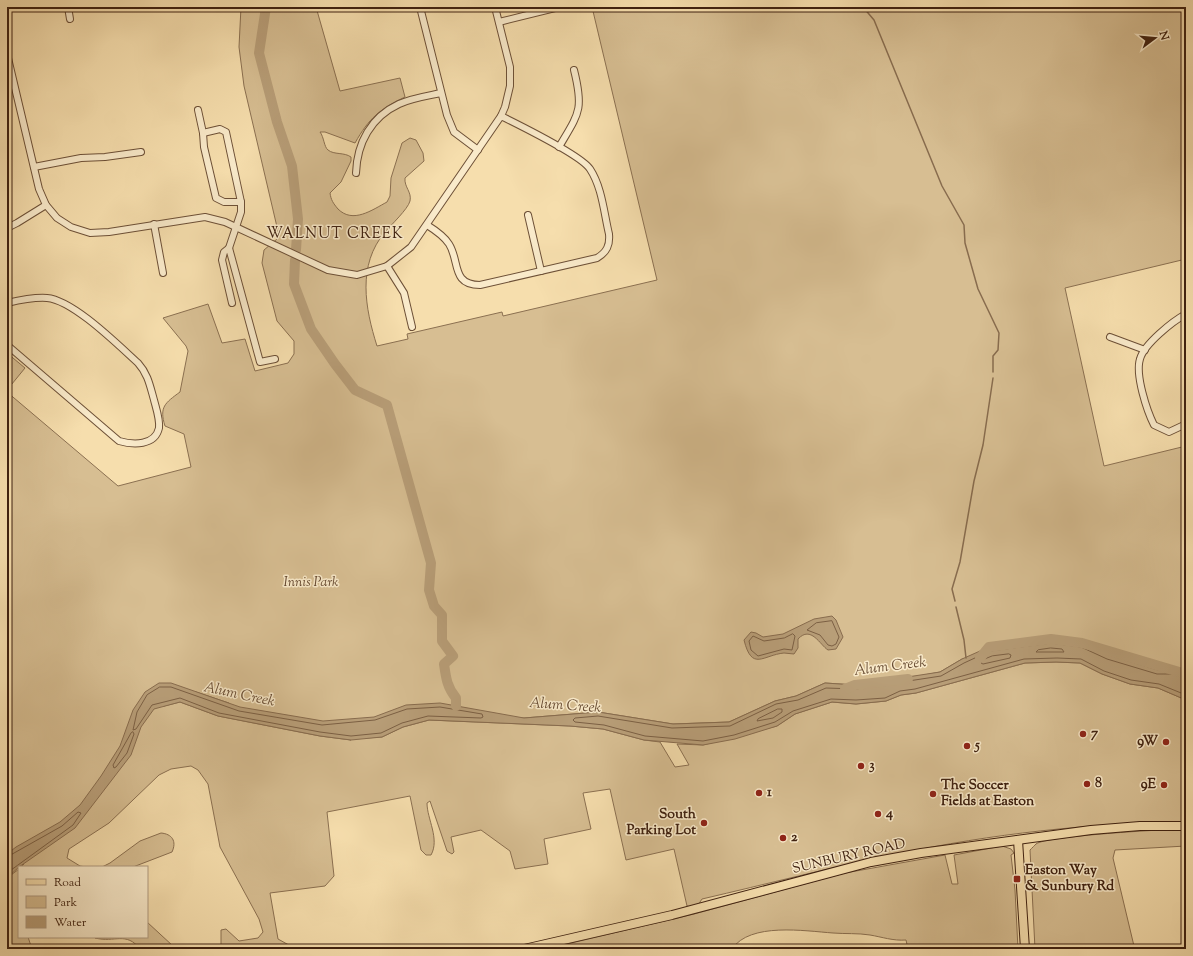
<svg xmlns="http://www.w3.org/2000/svg" width="1193" height="956" font-family="'Sorts Mill Goudy',serif">
<style>
.green{fill:#d7be92;stroke:#8b7051;fill-rule:evenodd}
.water{fill:#b89e78;stroke:#886c4e}
.lines{fill:none;stroke-linecap:round;stroke-linejoin:round}
.shore{stroke:#7c6044;stroke-width:1}
.stream{stroke:#886c4e;stroke-width:1.5}
.river{stroke:#b89e78;stroke-width:10}
.minor-casing{stroke:#6d5037;stroke-width:8}
.major-casing{stroke:#3f2110;stroke-width:10}
.minor{stroke:#f9eaca;stroke-width:6}
.major{stroke:#f6dead;stroke-width:8}
.poi-dot{fill:#8f2418;stroke:#f9eaca;stroke-width:1.5}
.labels{text-anchor:middle;dominant-baseline:central;stroke-width:3;stroke-linejoin:round;paint-order:stroke}
.park-label{font-size:14px;font-style:italic;fill:#654830;stroke:#f9eaca}
.poi-label{font-size:14px;font-weight:bold;fill:#3f2110;stroke:#f9eaca;text-anchor:start}
.street-label{font-size:14px;fill:#3f2110;stroke:#f9eaca}
.neighbourhood-label{font-size:15px;letter-spacing:1px;fill:#3f2110;stroke:#f9eaca}
.water-label{font-size:15px;font-style:italic;fill:#694d34;stroke:#f9eaca}
</style>
<rect width="100%" height="100%" fill="#f6dead"/>
<filter id="stains"><feTurbulence type="fractalNoise" baseFrequency=".005" numOctaves="4"/><feColorMatrix values="0 0 0 0 .2 0 0 0 0 .09 0 0 0 0 .02 0 0 0 .5 -.17"/></filter>
<radialGradient id="worn" r=".72"><stop offset=".6" stop-color="#630" stop-opacity="0"/><stop offset="1" stop-color="#630" stop-opacity=".3"/></radialGradient>
<g class="green">
<path d="M241,7H316L340,91L400,78L405,97C380,109 369,118 355,143L325,132H320C324,137 324,147 328,150C334,155 344,152 351,157V161L341,182L330,193C331,200 333,203 338,209C353,224 372,210 387,202L390,196L391,178L402,143L410,138L416,140L423,153L424,161L405,178C404,187 412,192 410,201C408,209 391,225 385,232C357,265 365,308 377,346L408,339L407,334L502,312L503,316L657,280L592,7H1182L1186,25V259L1065,288L1104,466L1186,446V674L1174,670H1158L1109,655L1082,643L962,659L940,672L898,680L855,685L825,683L796,696L775,701L729,722L673,724L598,712L524,718H418L365,738L382,737L403,727L429,720L570,726L603,729L644,740L660,742L675,767L689,765L677,744L703,745L777,726L795,714L832,702L856,704L886,701L901,695L916,693L1025,663L1056,662L1080,663L1102,674L1130,684L1158,688L1186,700V822C1090,823 991,834 897,854C832,867 767,884 702,899L698,905L692,907L687,906L674,849L626,860L610,789L583,793L591,829L544,839L548,864L515,869L510,851L481,830L451,837L454,852L452,854L447,851L430,801L427,803C427,819 440,839 431,855H426L421,850L410,796L327,812L334,876L325,886L270,893L278,939L296,949H221V930L226,929L239,941L258,938L263,932L259,919L220,847L208,784L198,770L191,766L171,769L159,775L109,823L69,849L67,858L80,866L86,867H21L24,864L7,869V392L118,486L191,467L184,434L165,426C159,407 165,403 180,392L188,351L186,346L163,318L208,304L222,343L245,339L255,371L288,363L294,354V341L277,321L262,263L264,250L277,239V227L244,86L239,47ZM196,692L229,703L230,707L351,740L320,736L218,716L180,702L164,706Z"/>
<polygon points="7,353 25,368 7,390"/>
<path d="M1186,829V846L1115,850L1113,858L1134,946L1137,949H1035L1030,850C1032,848 1035,845 1036,844C1045,836 1168,829 1186,829Z"/>
<path d="M161,833C172,834 177,841 172,852L133,867H102L110,863L140,841Z"/>
<path d="M1002,846L1011,849L1014,853L1011,855L1015,890L1018,949H908L906,940C893,941 882,937 870,935C858,933 845,934 833,933C805,931 750,922 732,949H546L694,914L845,873L945,855L952,884H958L954,855Z"/>
<polygon points="19,869 19,937 28,937 32,949 7,949 7,878"/>
<path d="M147,922L173,946L182,949H140C126,931 115,943 95,938L147,937Z"/>
</g>
<g class="water">
<path d="M832,616L836,620L843,637L836,649L828,650C820,645 811,625 798,639V648L794,654C791,654 787,653 784,653C763,655 752,672 744,640L751,632L756,633L763,637L783,634L814,619Z"/>
<polygon points="1051,639 1082,643 1109,655 1158,670 1174,670 1186,674 1186,700 1158,688 1130,684 1102,674 1080,663 1056,662 1025,663 916,693 901,695 886,701 856,704 832,702 795,714 777,726 735,739 703,745 644,740 603,729 570,726 429,720 403,727 382,737 351,740 320,736 218,716 180,702 154,709 141,727 131,755 75,828 19,867 7,878 7,854 16,847 60,822 80,805 101,776 120,746 133,710 145,692 159,683 171,683 240,707 323,721 374,717 406,705 440,703 524,718 598,712 673,724 729,722 775,701 796,696 825,683 855,685 940,672 962,659 989,647"/>
</g>
<g class="lines">
<g class="shore">
<polygon points="832,621 839,637 836,644 832,646 828,645 820,635 807,630 816,623"/>
<polygon points="793,634 795,636 792,650 784,649 758,656 751,650 749,641 753,636 764,641 784,638"/>
<polygon points="1051,648 1062,649 1064,652 1036,652 1038,650"/>
<polygon points="1009,654 1011,655 1010,658 983,664 981,663 982,660 992,656"/>
<polyline points="1186,678 1173,674 1157,674 1107,659 1081,647 1051,643 990,651 964,663 941,676 856,689 826,688 798,700 776,704 730,726 672,728 598,716 575,718 573,720 575,722 604,725 645,736 703,741 734,735 775,722 793,711 831,699 856,700 885,698 900,691 915,689 1024,659 1057,658 1081,659 1104,671 1131,680 1159,684 1186,695"/>
<polygon points="160,687 171,687 239,711 322,725 375,720 407,709 440,707 482,714 483,717 481,718 428,716 402,723 381,733 351,736 320,732 219,713 180,698 152,705 136,729 133,730 137,712 147,695"/>
<polygon points="778,709 782,709 782,712 773,718 757,721 758,719"/>
<polygon points="133,732 134,734 127,753 116,767 114,768 113,765 131,733"/>
<polyline points="7,857 62,826 78,812 81,813 73,825 7,873"/>
</g>
<g class="stream">
<polyline points="863,7 874,20 942,186 964,225 965,243 978,289 999,333 998,350 993,356 993,372"/>
<polyline points="955,601 952,589 960,562 974,481 983,445 993,378"/>
<polyline points="956,607 964,640 966,658"/>
</g>
<g class="river">
<polyline points="266,7 259,53 277,122 292,166 298,219 296,250"/>
<path d="M295,260L294,284L311,329L335,364L355,390L387,405L431,563L429,590L434,606L442,615V641L453,656L444,664C446,678 447,687 456,698V706"/>
<polyline points="980,658 989,647 1051,639 1082,643 1186,674"/>
<polyline points="845,689 855,685 908,679"/>
</g>
<defs>
<g id="minor">
<polyline points="68,7 70,19"/>
<polyline points="420,7 447,115 454,132 478,150"/>
<polyline points="499,22 555,8"/>
<polyline points="7,54 39,189 46,205 57,218 71,227 90,233 109,232 205,217 225,222 328,270 357,275 387,266 411,247 501,116 505,107 510,86 510,67 495,7"/>
<polyline points="198,110 203,133 204,147 216,198 224,202 241,202"/>
<polyline points="203,133 220,129 226,132 241,202 241,212 229,248 260,362 275,359"/>
<path d="M559,147C579,113 584,110 574,70"/>
<polyline points="34,167 81,158 105,157 141,152"/>
<path d="M356,173C357,143 371,117 399,104C412,98 427,96 441,93"/>
<polyline points="528,215 541,271"/>
<polyline points="154,224 163,273"/>
<path d="M427,225C435,230 444,236 449,244C460,261 451,285 480,285L597,258C607,252 610,245 609,234C604,213 602,187 590,169C581,155 519,125 501,116"/>
<polyline points="7,228 17,223 46,205"/>
<polyline points="229,248 224,252 222,260 232,303"/>
<polyline points="387,266 404,293 412,327"/>
<path d="M7,303C20,300 34,297 47,298C73,300 118,345 138,363C148,374 150,386 154,400C156,408 160,419 159,428C155,446 133,445 119,441L7,345"/>
<path d="M1186,314C1173,321 1144,344 1140,359C1135,375 1147,411 1154,425L1169,432L1186,424"/>
<polyline points="1110,337 1145,350"/>
</g>
<g id="major">
<polyline points="1018,840 1025,949"/>
<polyline points="524,949 672,915 871,862 921,853 1091,830 1140,826 1186,826"/>
</g>
</defs>
<use href="#minor" class="minor-casing"/>
<use href="#major" class="major-casing"/>
<use href="#minor" class="minor"/>
<use href="#major" class="major"/>
</g>
<g class="poi-dot">
<circle cx="1083" cy="734" r="4"/>
<circle cx="1166" cy="742" r="4"/>
<circle cx="967" cy="746" r="4"/>
<circle cx="861" cy="766" r="4"/>
<circle cx="1087" cy="784" r="4"/>
<circle cx="1164" cy="785" r="4"/>
<circle cx="759" cy="793" r="4"/>
<circle cx="933" cy="794" r="4"/>
<circle cx="878" cy="814" r="4"/>
<circle cx="704" cy="823" r="4"/>
<circle cx="783" cy="838" r="4"/>
<rect x="1013" y="875" width="8" height="8" rx="2"/>
</g>
<g class="labels">
<g class="park-label">
<text x="311" y="583">Innis Park</text>
</g>
<g class="poi-label">
<text x="1091" y="734">7</text>
<text x="1158" y="742" text-anchor="end">9W</text>
<text x="975" y="746">5</text>
<text x="869" y="766">3</text>
<text x="1095" y="784">8</text>
<text x="1156" y="785" text-anchor="end">9E</text>
<text x="941" y="786">The Soccer<tspan x="941" dy="16">Fields at Easton</tspan></text>
<text x="767" y="793">1</text>
<text x="886" y="814">4</text>
<text x="696" y="815" text-anchor="end">South<tspan x="696" dy="16">Parking Lot</tspan></text>
<text x="791" y="838">2</text>
<text x="1025" y="871">Easton Way<tspan x="1025" dy="16">&amp; Sunbury Rd</tspan></text>
</g>
<g class="street-label">
<text transform="translate(849 857) rotate(-13)">SUNBURY ROAD</text>
</g>
<g class="neighbourhood-label">
<text x="335" y="234">WALNUT CREEK</text>
</g>
<g class="water-label">
<text transform="translate(890 667) rotate(-7)">Alum Creek</text>
<text transform="translate(239 695) rotate(12)">Alum Creek</text>
<text transform="translate(565 706) rotate(4)">Alum Creek</text>
</g>
</g>
<rect width="1193" height="956" fill="none" stroke="#f6dead" stroke-width="24"/>
<rect x="8" y="8" width="1177" height="940" fill="none" stroke="#3f2110" stroke-width="2"/>
<rect x="12" y="12" width="1169" height="932" fill="none" stroke="#3f2110"/>
<rect x="18" y="866" width="130" height="72" fill="#f9eaca" stroke="#af9a80"/>
<rect x="26" y="879" width="20" height="6" fill="#f6dead" stroke="#af9a80"/>
<text x="54" y="886" font-size="12" fill="#3f2110">Road</text>
<rect x="26" y="896" width="20" height="12" fill="#d7be92" stroke="#af9a80"/>
<text x="54" y="906" font-size="12" fill="#3f2110">Park</text>
<rect x="26" y="916" width="20" height="12" fill="#b89e78" stroke="#af9a80"/>
<text x="54" y="926" font-size="12" fill="#3f2110">Water</text>
<g transform="translate(1155 38) rotate(74)" stroke="#f9eaca" stroke-width="3" paint-order="stroke">
<path d="M0-3L7 15L0 10L-7 15Z" fill="#3f2110"/>
<text y="-6" font-size="11" font-weight="bold" text-anchor="middle" fill="#3f2110">N</text>
</g>
<rect width="100%" height="100%" filter="url(#stains)"/>
<rect width="100%" height="100%" fill="url(#worn)"/>
</svg>
